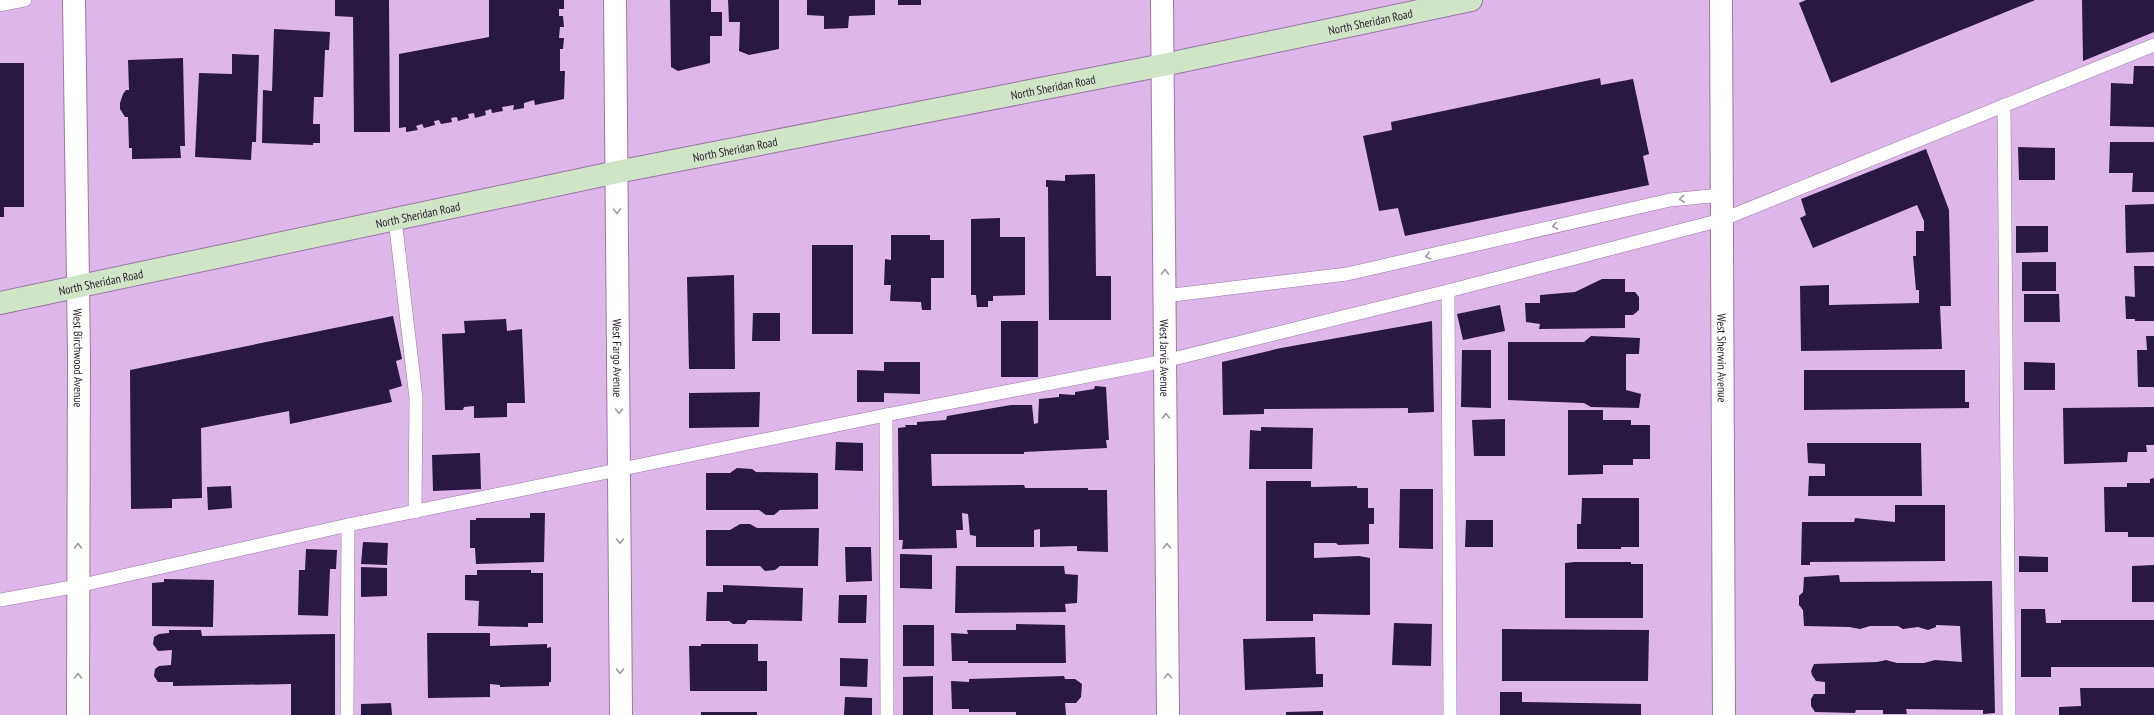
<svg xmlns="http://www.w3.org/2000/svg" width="2154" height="715" font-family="'PT Sans Narrow',sans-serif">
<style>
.building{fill:#291746}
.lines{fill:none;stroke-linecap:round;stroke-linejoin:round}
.service-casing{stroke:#9b77a6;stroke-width:14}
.minor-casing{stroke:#9b77a6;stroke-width:24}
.secondary-casing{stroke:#9b77a6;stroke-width:24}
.service{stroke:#fff;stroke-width:13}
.minor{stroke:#fff;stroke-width:22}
.secondary{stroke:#d0e5c8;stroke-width:22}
.oneway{stroke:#a09aa2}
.labels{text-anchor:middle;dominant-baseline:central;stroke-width:4;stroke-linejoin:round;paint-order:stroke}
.street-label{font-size:12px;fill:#2c1e31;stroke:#f3dff9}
</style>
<rect width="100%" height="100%" fill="#ddb7e9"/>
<g class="building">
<polygon points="335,0 389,0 390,132 354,132 353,17 335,16"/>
<polygon points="489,0 564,0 564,9 559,9 559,16 563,16 564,27 560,27 559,38 564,38 563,49 560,49 560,71 565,71 564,99 535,105 534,100 524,103 524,108 513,110 514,105 502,107 503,111 492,113 491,109 485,111 486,115 475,118 474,113 468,114 469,118 458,121 457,117 451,118 452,122 441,124 439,120 434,121 435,125 424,128 422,124 416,126 418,130 406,132 406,127 399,128 399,54 489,37"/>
<polygon points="670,0 711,0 711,12 722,12 722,36 710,36 710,63 678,71 671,67"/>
<polygon points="728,0 779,0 779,49 749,55 739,51 740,22 729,22"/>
<polygon points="807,0 875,0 875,15 849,16 848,28 824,29 824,16 807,15"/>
<rect x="898" y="0" width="23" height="5"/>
<polygon points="1806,0 2035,0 1831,83 1799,3"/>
<polygon points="2082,0 2154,0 2154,32 2083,61"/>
<polygon points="274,29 330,32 329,50 325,50 323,97 314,97 313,124 320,124 320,143 313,143 313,145 262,143 263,90 272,91"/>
<polygon points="232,54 259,55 256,142 252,142 251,160 195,157 199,73 232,74"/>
<polygon points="183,58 185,146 180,146 181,158 132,159 132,148 129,148 128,117 125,117 120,109 120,103 123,94 126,90 129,90 128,60"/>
<polygon points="0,63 24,63 24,207 4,207 4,217 0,217"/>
<polygon points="2134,66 2154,66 2154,127 2110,126 2111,83 2133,84"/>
<polygon points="1600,78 1601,85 1633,79 1649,154 1643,156 1649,185 1405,236 1398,208 1379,211 1363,136 1392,130 1391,122"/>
<polygon points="2110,142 2154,142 2154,192 2132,192 2133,173 2109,173"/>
<polygon points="2018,147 2055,148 2055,180 2019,180"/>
<polygon points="1926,149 1949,210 1951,306 1940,306 1942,349 1801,351 1800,286 1829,285 1829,305 1919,303 1919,290 1916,290 1913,256 1916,256 1916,231 1924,231 1924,221 1917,205 1813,248 1800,218 1806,215 1801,199"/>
<polygon points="1095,174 1096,276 1111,276 1111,320 1049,320 1048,187 1046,187 1046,180 1065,181 1065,175"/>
<polygon points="2154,204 2154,252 2126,253 2125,205"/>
<polygon points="1000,218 1000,237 1025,237 1025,295 993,296 993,301 988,301 988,307 977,307 976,295 971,295 971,219"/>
<polygon points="2016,226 2048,226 2048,252 2016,253"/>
<polygon points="891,235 930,235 930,240 944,240 944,278 931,278 931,310 922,310 921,302 890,301 891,285 884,285 885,259 891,260"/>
<rect x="812" y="245" width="41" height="89"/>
<rect x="2022" y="262" width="34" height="29"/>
<polygon points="2134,266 2154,266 2154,321 2135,321 2135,319 2126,319 2125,296 2135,297"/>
<polygon points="734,275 735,369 689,369 687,277"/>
<polygon points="1602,279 1625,279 1625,292 1635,292 1639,297 1639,310 1633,315 1625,315 1625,328 1539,329 1540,324 1526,322 1525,303 1540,303 1540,295 1575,292"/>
<polygon points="2024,294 2059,294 2060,322 2024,322"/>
<polygon points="1500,305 1505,331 1463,340 1457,314"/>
<polygon points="753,313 780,313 780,341 752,341"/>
<polygon points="393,316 402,359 396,361 402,386 389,390 392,402 290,424 289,411 201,428 202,498 172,499 172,508 131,509 130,370"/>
<polygon points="506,319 507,331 522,329 525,403 507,403 507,417 474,418 474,406 464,407 463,410 445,410 442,334 465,333 464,321"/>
<rect x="1001" y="321" width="37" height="56"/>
<polygon points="1432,321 1434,412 1408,413 1408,408 1264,409 1264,414 1223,415 1222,362 1281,348"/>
<polygon points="1591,336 1640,338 1639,354 1626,354 1626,390 1641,394 1639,408 1591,407 1584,403 1508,400 1508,342 1584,342"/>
<polygon points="2146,336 2154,336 2154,387 2138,387 2137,350 2147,350"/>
<polygon points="1462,350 1491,350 1491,408 1461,407"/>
<polygon points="884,362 920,362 920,394 884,393 884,402 857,402 857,370 884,371"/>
<polygon points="2024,362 2055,363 2055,390 2024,390"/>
<polygon points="1804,370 1965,370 1965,402 1969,402 1969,408 1804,410"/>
<polygon points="1095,386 1106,387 1109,440 1106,440 1107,448 1024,452 1024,454 931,454 932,486 1024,485 1025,488 1088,488 1088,490 1107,490 1108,552 1077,551 1077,546 1040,547 1040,529 1034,530 1034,547 976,547 976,536 970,535 968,514 962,513 963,530 956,530 957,548 902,549 903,540 899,540 898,428 906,427 905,425 917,425 917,422 946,420 947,416 1011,405 1032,405 1034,424 1038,423 1039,399 1059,397 1059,394 1075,395 1075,392 1094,389"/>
<polygon points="760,392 759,427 689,428 689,393"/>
<polygon points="2154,407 2154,445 2146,445 2147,452 2128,452 2127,462 2064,464 2063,408"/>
<polygon points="1568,410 1603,410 1603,420 1631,420 1631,425 1650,425 1650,459 1633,459 1633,465 1603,465 1603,474 1568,475"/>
<polygon points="1505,419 1505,456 1474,456 1472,420"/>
<polygon points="1261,427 1313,428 1312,469 1249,469 1250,430 1261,431"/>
<polygon points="836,442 863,443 863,471 835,470"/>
<polygon points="1807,443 1921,443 1922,496 1808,496 1809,476 1825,476 1825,464 1808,463"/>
<polygon points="480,453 481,489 433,491 432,455"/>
<polygon points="737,468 752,469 756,472 818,473 818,509 780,510 774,515 766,515 759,510 706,510 706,473 730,473"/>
<polygon points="2154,478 2154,537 2128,537 2128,532 2105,532 2104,487 2127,487 2127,483 2150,483 2150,479"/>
<polygon points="1266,481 1311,481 1311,487 1357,486 1357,488 1368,488 1368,508 1374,508 1374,524 1369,524 1369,544 1338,545 1336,543 1314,543 1314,558 1359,556 1370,558 1370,615 1313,614 1313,621 1266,621"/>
<polygon points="231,486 232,508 208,510 207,487"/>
<polygon points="1400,489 1433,489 1433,549 1399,548"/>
<polygon points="1582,498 1639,498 1639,547 1621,547 1621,549 1577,549 1577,524 1581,524"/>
<polygon points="1895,505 1945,505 1945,561 1810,562 1810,565 1801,565 1802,522 1854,522 1855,518 1895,522"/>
<polygon points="530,513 545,513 544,562 476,564 475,548 470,548 470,520 476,520 476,518 530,518"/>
<polygon points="1466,520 1493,520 1493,547 1465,547"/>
<polygon points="740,524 750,524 757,528 819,528 818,566 780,566 775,570 765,571 760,566 706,566 706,530 730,530"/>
<polygon points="363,542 388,543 387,565 361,564"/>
<polygon points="845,547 871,547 872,581 846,582"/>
<polygon points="306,549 337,550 336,569 330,569 328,616 298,615 299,570 305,570"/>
<polygon points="900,554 932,555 932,589 900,588"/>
<polygon points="2019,556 2048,557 2048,572 2019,572"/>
<polygon points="1575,562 1631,562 1631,564 1643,564 1643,618 1565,618 1565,563"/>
<polygon points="2154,565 2154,602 2132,602 2132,566"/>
<polygon points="956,566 1064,566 1065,574 1078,575 1077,603 1065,604 1066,612 955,613"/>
<polygon points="361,567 387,568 387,596 361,597"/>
<polygon points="477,570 531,570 531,573 543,573 543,623 528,623 528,627 478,626 479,601 465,600 465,575 477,575"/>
<polygon points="1839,575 1840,582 1992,581 1995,713 1983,714 1983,710 1906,709 1907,714 1883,714 1883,710 1856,710 1855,713 1815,712 1811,706 1811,699 1814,694 1825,694 1825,682 1816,681 1812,675 1811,671 1814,664 1877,662 1886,660 1897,663 1924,663 1935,660 1962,662 1960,626 1936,625 1936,627 1928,630 1918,627 1903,629 1898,626 1870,626 1860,629 1849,627 1804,626 1803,610 1799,605 1799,596 1803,592 1804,577"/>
<polygon points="164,579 214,580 213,627 152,626 152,583 164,582"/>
<polygon points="723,585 803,588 802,621 748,620 745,624 733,624 729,621 706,621 707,592 723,592"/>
<polygon points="839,595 867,595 866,623 838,623"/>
<polygon points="2021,609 2045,609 2046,623 2061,623 2061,620 2154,620 2154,667 2051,667 2051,677 2021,677"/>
<polygon points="1394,623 1432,624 1431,666 1392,665"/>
<polygon points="1016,624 1065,625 1066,663 968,663 968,661 952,661 951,633 968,634 967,630 1016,630"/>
<rect x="903" y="625" width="31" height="41"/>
<polygon points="1502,629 1649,630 1648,681 1502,681"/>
<polygon points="169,630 201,630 202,636 335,634 335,715 291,715 291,684 173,686 173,682 158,682 154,676 155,669 159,666 171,665 172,650 158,651 153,644 154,637 159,634 169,633"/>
<polygon points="427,633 490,633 490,646 547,644 547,648 551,647 551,682 549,682 549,686 500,687 500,685 490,684 490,697 428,698"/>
<polygon points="1315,637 1316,674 1323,674 1323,687 1245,690 1243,639"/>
<polygon points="701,644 758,644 758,661 767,661 767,691 690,691 689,646 701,646"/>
<polygon points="840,658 868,659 867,687 840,686"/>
<polygon points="933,676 933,715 903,715 903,677"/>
<polygon points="1064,676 1065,679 1075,679 1082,684 1081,697 1076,703 1065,703 1066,715 1016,715 1016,712 969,712 969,709 952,709 951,681 969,682 969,679"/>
<polygon points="2080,688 2154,688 2154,715 2059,715 2059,707 2081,706"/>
<polygon points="1500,692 1522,692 1522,702 1641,704 1641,715 1500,715"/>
<polygon points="845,697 872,698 872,715 844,715"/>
<polygon points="391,703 392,715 361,715 361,704"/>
<polygon points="1323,711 1323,715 1286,715 1286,712"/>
<rect x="701" y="712" width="56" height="3"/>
</g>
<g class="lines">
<defs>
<g id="service">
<polyline points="0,5 25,0"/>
<polyline points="2004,105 2009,715"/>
<polyline points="395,219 416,398 415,512"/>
<polyline points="1448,291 1450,715"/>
<polyline points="1165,296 1347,274 1670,200 1721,195"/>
<polyline points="886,415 887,715"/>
<polyline points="0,600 78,586 348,525 886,415 1165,361 1448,291 1721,220 2154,45"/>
<polyline points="347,715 348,525"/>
</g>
<g id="minor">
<path id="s1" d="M74,0L79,355L78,715"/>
<path id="s2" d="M615,0L621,715"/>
<path id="s3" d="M1162,0L1168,715"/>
<path id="s4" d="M1721,0L1724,715"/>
</g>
<g id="secondary">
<path id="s5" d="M0,303L617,172L1163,65L1471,0"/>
</g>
</defs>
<use href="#service" class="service-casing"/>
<use href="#minor" class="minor-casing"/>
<use href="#secondary" class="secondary-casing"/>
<use href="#service" class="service"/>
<use href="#minor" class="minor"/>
<use href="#secondary" class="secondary"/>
</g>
<defs><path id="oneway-chevron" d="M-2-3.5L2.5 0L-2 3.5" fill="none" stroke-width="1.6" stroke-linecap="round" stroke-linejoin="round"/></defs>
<g class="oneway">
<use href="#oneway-chevron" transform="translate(1682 199) rotate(174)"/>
<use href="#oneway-chevron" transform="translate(617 211) rotate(89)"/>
<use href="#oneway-chevron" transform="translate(1555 226) rotate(167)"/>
<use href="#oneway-chevron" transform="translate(1428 256) rotate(167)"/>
<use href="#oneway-chevron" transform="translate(1165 272) rotate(-90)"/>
<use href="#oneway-chevron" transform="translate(619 411) rotate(90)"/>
<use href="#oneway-chevron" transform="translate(1166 416) rotate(-91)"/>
<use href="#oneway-chevron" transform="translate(620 541) rotate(90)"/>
<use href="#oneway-chevron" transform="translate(78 546) rotate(-90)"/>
<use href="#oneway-chevron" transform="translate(1167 546) rotate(-91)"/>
<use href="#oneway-chevron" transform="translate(620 671) rotate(90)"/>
<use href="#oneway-chevron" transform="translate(78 676) rotate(-90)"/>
<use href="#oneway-chevron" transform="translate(1168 676) rotate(-91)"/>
</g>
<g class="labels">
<g class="street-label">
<text stroke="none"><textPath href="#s5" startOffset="1399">North Sheridan Road</textPath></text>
<text stroke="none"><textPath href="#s5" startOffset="1075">North Sheridan Road</textPath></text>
<text stroke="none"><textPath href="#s5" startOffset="751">North Sheridan Road</textPath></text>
<text stroke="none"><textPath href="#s5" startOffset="427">North Sheridan Road</textPath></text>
<text stroke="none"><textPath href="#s5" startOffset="103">North Sheridan Road</textPath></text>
<text stroke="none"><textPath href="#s1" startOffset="358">West Birchwood Avenue</textPath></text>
<text stroke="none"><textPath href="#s2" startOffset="358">West Fargo Avenue</textPath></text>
<text stroke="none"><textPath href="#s3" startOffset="358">West Jarvis Avenue</textPath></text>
<text stroke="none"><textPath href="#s4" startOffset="358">West Sherwin Avenue</textPath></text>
</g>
</g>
</svg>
